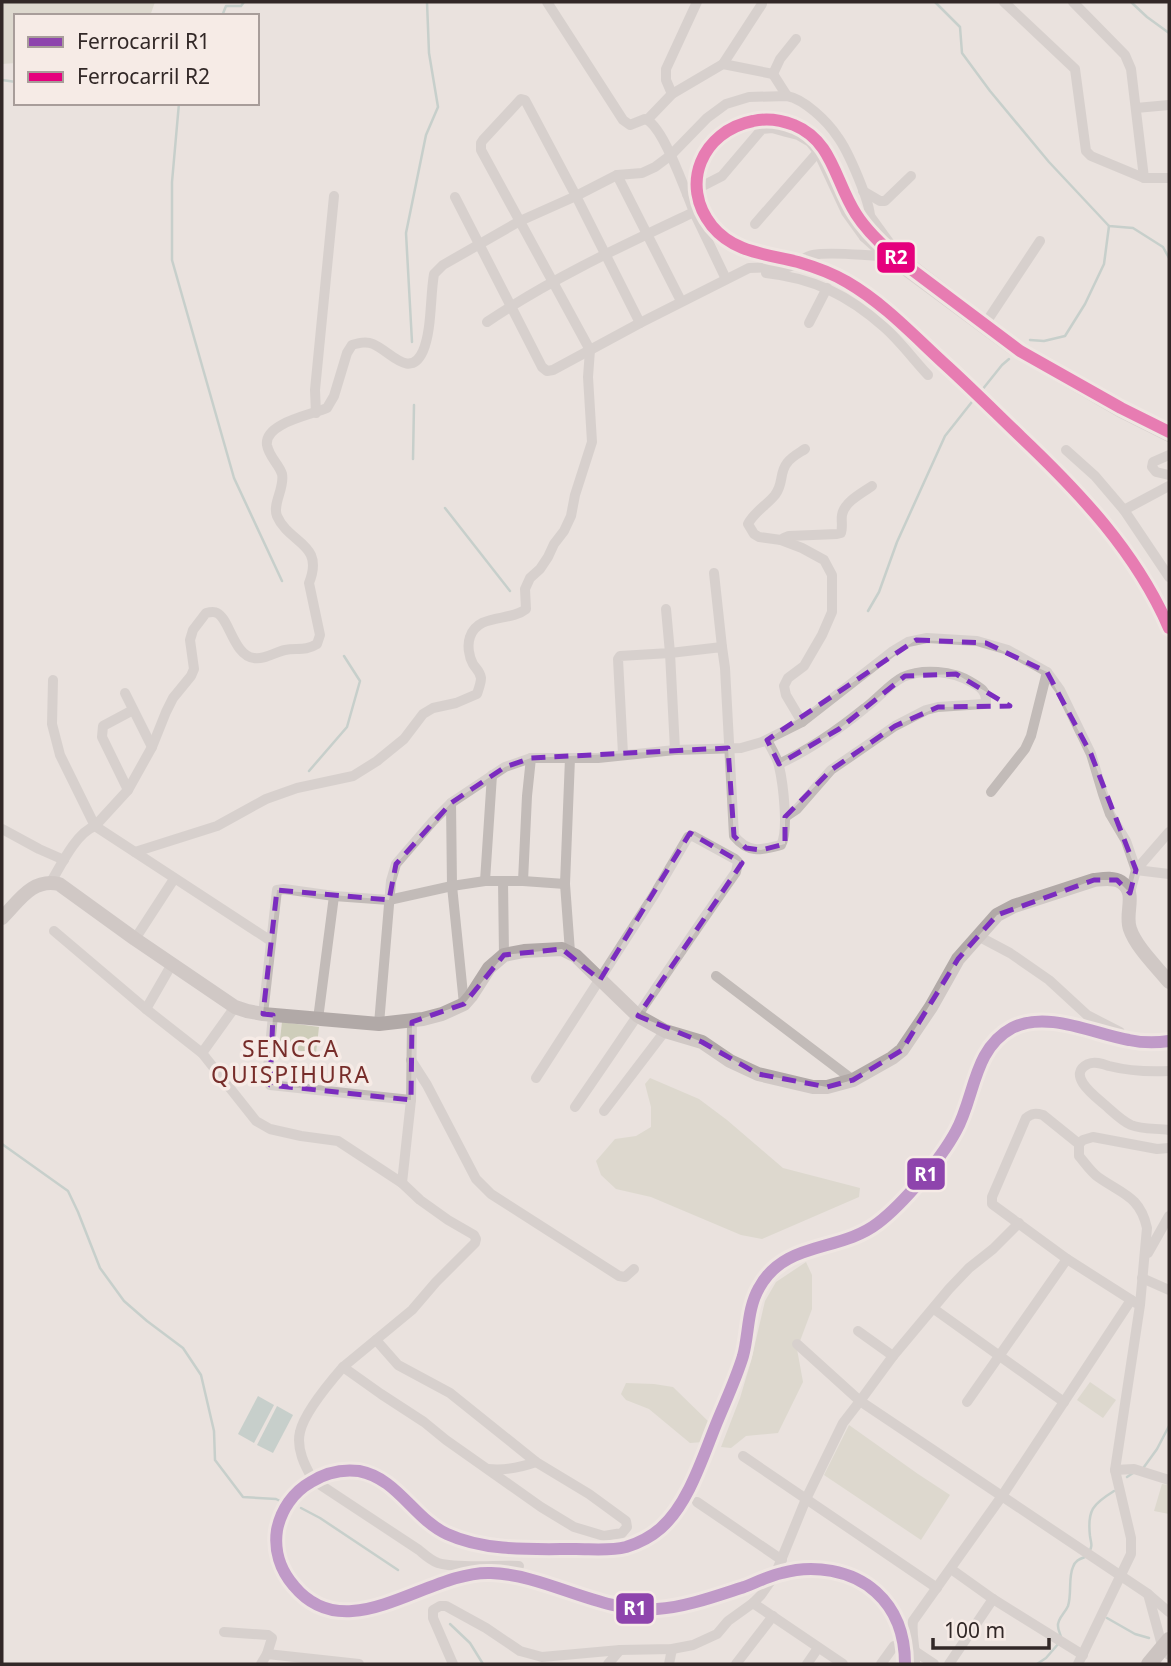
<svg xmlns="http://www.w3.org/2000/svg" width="1171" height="1666" font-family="'Noto Sans',sans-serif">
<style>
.green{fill:#cecdba}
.water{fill:#9eb9b3}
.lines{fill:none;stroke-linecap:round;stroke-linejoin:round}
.stream{stroke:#9eb9b3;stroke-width:2.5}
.minor{stroke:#c2bbb8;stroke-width:10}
.major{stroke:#b1a9a7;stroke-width:14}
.highway{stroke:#a8a19e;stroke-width:16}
.rail-1-casing{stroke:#f6ebe6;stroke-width:18}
.rail-2-casing{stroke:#f6ebe6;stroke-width:18}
.rail-1{stroke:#8e44ad;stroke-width:12}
.rail-2{stroke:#e5007d;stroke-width:12}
.marked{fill:none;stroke:#7b2cbf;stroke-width:5;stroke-dasharray:14 9;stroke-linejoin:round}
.labels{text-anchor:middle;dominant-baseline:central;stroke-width:7;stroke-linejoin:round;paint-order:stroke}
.neighbourhood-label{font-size:23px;letter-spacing:2px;fill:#772d2a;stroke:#f6ebe6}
.line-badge{stroke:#f6ebe6;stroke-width:2.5}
.badge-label{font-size:19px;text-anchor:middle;font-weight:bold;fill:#fff}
</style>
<rect width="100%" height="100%" fill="#eae2de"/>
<g class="green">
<polygon points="2,2 155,2 150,16 16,16 16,63 2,64"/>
<polygon points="282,1022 319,1027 316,1053 279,1048"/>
<polygon points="650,1078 699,1099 727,1120 783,1168 860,1188 859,1197 762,1239 741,1235 651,1197 616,1189 601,1175 596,1161 615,1139 636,1136 651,1127 651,1107 645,1084"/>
<polygon points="806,1262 812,1275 812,1309 797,1349 803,1382 778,1433 746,1436 731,1448 721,1447 740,1398 751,1361 765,1301 776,1282"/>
<polygon points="1090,1382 1116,1400 1103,1418 1077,1400"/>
<polygon points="626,1383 654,1384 673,1387 711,1424 703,1442 690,1443 649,1409 626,1400 621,1394"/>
<polygon points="849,1425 918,1474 950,1495 921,1540 824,1475"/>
<polygon points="1162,1484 1169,1485 1169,1514 1154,1511"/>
</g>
<g class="water">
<polygon points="258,1396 274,1405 254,1443 238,1434"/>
<polygon points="277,1406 293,1415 273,1453 257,1445"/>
</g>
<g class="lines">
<g class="stream">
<polyline points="935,2 960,27 962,53 990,91 1049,162 1109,226 1133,228 1163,247 1169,258"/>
<polyline points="1131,2 1147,17 1169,33"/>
<polyline points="222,16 226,6 241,6 244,2"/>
<polyline points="2,80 16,82"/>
<polyline points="179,103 172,182 172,260 234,478 282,581"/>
<polyline points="1030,340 1044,341 1065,336 1085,304 1104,264 1109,226"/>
<polyline points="412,342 406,233 426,135 438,107 429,53 427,2"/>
<polyline points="982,390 1002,365 1009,359"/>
<polyline points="413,459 414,405"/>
<polyline points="445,508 510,591"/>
<polyline points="868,611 879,592 897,542 945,436 975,398"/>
<polyline points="309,771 347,727 360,681 344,656"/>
<polyline points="2,1144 68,1191 78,1212 100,1268 124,1301 147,1321 183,1348 201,1375 214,1431 215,1460 243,1497 276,1499 284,1503"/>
<polyline points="1144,1467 1157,1449 1169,1426"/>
<polyline points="1127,1477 1133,1473"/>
<polyline points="301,1508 320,1518 398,1570"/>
<path d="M1089,1552C1093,1546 1091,1543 1090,1536C1087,1510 1093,1504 1114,1491"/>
<polyline points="1107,1618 1135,1634 1149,1638"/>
<polyline points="450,1624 470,1643 483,1664"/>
<path d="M1061,1637C1060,1633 1058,1630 1058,1626C1057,1619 1065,1613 1068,1606C1072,1594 1068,1578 1073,1567C1075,1561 1079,1559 1085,1557"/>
<polyline points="1037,1664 1046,1658 1059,1643"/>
</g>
<g class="minor">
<path d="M547,2L623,120L630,125L645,119C661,124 680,177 687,194L722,176L762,129L772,128L786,132L798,135L810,142L818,152L846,212L864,237L885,256L1012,350L1119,412L1169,437"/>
<polyline points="1004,2 1075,69 1086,151 1091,156 1144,178 1169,178"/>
<polyline points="1073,2 1125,55 1131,69 1144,178"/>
<polyline points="723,64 762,4"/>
<polyline points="773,74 787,96"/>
<polyline points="672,94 666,80 666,69 697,2"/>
<polyline points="1136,108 1169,105"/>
<polyline points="648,119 672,94 723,64 773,74 780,59 796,39"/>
<polyline points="617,175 681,301"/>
<polyline points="863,191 880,201 885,201 911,176"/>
<path d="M455,197L542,367L547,371L553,370L640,323L749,268L788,267C797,265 803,257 813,255C831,251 865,256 885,256"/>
<polyline points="694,212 726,279"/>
<polyline points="870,216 896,252 1005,336"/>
<polyline points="755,224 818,152"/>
<path d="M766,273C813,278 848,295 884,327C900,341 913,359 928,375"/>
<polyline points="987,321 1040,241"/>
<path d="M487,322C552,278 624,245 694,212L687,194"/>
<polyline points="809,323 827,288"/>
<polyline points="316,413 315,390 334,196"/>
<polyline points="1066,450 1095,476 1124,510 1169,577"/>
<polyline points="1169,455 1153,462 1152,467 1156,472 1169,475"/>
<polyline points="1124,510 1169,486"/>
<path d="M781,540L784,538L789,536L837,534L841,533C843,526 841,521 842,515C844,502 862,493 872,486"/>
<polyline points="714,573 722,647"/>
<polyline points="53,680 52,724 60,755 95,826 271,941"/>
<polyline points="125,693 152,747"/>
<path d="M802,722L786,695L784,686L788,678L804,666L822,635L832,612V575L824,560L802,548L781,540L759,537L754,534L748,524C754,512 767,505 775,495C784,483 779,473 787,463C791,457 799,453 805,449"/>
<path d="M675,750L670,653L722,647L725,668L734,836C749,854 761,850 781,845C789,831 783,783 779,766C777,757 771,748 767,740"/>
<polyline points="623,754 618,659 620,656 670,653 666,609"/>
<path d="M779,764C811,749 838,730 865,708C878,699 889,684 903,677C923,668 953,671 971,682C980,687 987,691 986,702L984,704L938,707L926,710L895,726L831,770L797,809L785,817"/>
<polyline points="128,790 102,737 103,726 133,710"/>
<polyline points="991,792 1025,749 1031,736 1047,672"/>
<polyline points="451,803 452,886 464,1004"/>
<polyline points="2,829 39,849 64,860"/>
<path d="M135,852L217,826L266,799L297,788L353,776L377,761L404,739L423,714L433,708L456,703L477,694C479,688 481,683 481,678C480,671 476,669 473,664C469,657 467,645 470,637C478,613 510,622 526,609L525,589L530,578L540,569L548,557L554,544L564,531L571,516L575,495L592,442L588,377L590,350L481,150V143L483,140L521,99L525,100L576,196L640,323"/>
<polyline points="1136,870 1169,874"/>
<polyline points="485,881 492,775"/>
<polyline points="503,881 504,955"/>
<polyline points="523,881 527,796 531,758"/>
<path d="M51,882C61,865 76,833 95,826L128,790L152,747L166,712L173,698L191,676L194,669L190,640L193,630L206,613C210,612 214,611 217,613C229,618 234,656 254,658C264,660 275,652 285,650C297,648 306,651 317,644L320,635L309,583C325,543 289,544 277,516C272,504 285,488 282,474C279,464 269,457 267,445C264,423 311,415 327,408L334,396L347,353L352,345C359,343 366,341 373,344C390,351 410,380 423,351C432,330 430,297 434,274L443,265L520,221L576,196L617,175L642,173L655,167L671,155L707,118L726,104L749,97L787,96C804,99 827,121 837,136C847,149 873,206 870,222C870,227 867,232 864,237"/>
<polyline points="565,884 570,952"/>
<polyline points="1130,893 1136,870 1169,832"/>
<polyline points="54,931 146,1009 202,1053 256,1121 270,1129 301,1136 338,1141 402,1183 420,1200 448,1220 474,1235 476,1239 475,1243 436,1282 412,1310 343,1367"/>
<polyline points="978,936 1010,953 1049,980 1087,1015 1120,1032"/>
<polyline points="135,939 174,879"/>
<polyline points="716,976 853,1080"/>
<polyline points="146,1009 172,964"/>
<polyline points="263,1014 277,890 284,889 334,896 389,900 452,886 485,881 523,881 565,884 570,758"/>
<polyline points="273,1015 267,1079 270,1085 411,1100"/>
<polyline points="318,1019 334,896"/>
<polyline points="379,1024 391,881 396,864 433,821 451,803 505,767 531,758 598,758 675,750 741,748 762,742 802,722 893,651 908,642 927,638 977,641 1008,650 1047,672 1060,690 1091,754 1103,794 1110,814 1126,841 1136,870"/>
<polyline points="202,1053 235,1007"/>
<polyline points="411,1060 427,1085 476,1179 491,1194 619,1276 625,1277 634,1269"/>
<path d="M1169,1071C1149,1072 1129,1071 1109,1066C1103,1064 1095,1061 1088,1064C1065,1075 1097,1098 1105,1105C1113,1112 1122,1121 1131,1125C1143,1130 1157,1128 1169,1130"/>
<path d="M536,1078L654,895L688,837L693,836L735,859L738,862L736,872C681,950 629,1029 575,1107"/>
<polyline points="604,1111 665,1031"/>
<path d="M1079,1144L1043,1115C1036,1113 1032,1113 1026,1118L992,1197V1204L1067,1259L1136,1303"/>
<polyline points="402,1183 411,1100 412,1021"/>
<polyline points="1148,1253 1169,1216"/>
<polyline points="1142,1278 1169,1290"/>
<polyline points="934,1309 1064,1402"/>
<polyline points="858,1331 893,1356"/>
<path d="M376,1340L398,1365L450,1393L536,1462L589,1494L626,1521L627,1527L622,1533L604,1536L574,1527L541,1507L446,1440L424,1422L381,1394L343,1367C330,1382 304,1413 300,1432C296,1449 305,1466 313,1480L419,1550C425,1555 430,1560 438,1563C457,1569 497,1565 519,1566"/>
<polyline points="797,1344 860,1401 1148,1594 1169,1612"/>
<polyline points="967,1402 1067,1259"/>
<polyline points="743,1456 937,1588"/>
<path d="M488,1469C505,1471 519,1468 536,1462"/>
<polyline points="1115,1470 1134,1469 1169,1480"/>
<polyline points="697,1502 782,1560"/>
<polyline points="951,1569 993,1599 1083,1655"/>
<polyline points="1148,1594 1163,1649 1169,1655"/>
<polyline points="753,1603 843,1664"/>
<polyline points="224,1632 268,1635 272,1638 267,1654"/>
<polyline points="916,1652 934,1664"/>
<polyline points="261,1664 267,1654 359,1664"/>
<polyline points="453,1664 433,1618 433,1610 440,1606 446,1606 486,1628 520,1651 542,1657 620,1650 672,1649 693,1645 717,1634 728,1621 753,1603 761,1595 775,1575 806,1499 843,1423 860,1401 893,1356 949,1289 969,1268 993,1249 1019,1223"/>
<polyline points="608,1664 620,1650"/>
<polyline points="669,1664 672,1649"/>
<polyline points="736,1664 773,1616"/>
<polyline points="807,1664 818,1648"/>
<polyline points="881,1664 894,1646"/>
<path d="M915,1664C916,1649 911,1636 913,1621L1002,1496L1131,1300"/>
<polyline points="949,1664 993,1599"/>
<path d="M1078,1664L1131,1554V1538L1115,1470L1140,1305L1147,1228C1140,1196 1122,1194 1098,1177C1091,1172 1085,1163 1079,1156V1144L1083,1140L1093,1137L1157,1149L1169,1148"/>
</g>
<path class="major" d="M2,918C19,901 32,878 59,884L135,939L235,1007L247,1011L263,1014L379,1024L423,1019L442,1014L464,1004L471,996L489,968L504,955L524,951L562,949L576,956L638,1016L665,1031L702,1042L730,1061L758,1074L813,1087H827L853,1080L892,1058L902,1050L931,1007L958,959L997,915L1014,906L1094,880C1103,879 1113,877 1121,882C1138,893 1124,913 1130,929C1136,947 1157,967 1169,982"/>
<polyline class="highway" points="1149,1664 1169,1640"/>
<defs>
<path id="rail-1" d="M905,1664C905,1637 897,1611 876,1592C852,1570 813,1564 782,1573C769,1576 757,1582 744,1587C716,1596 686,1607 657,1609C599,1613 548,1575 491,1573C428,1570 348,1651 294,1586C280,1570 274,1550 277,1530C281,1510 293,1492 311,1482C325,1473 342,1469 359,1471C397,1478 414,1519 447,1534C486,1552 535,1549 576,1549C593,1549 610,1551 626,1547C639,1543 652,1536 661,1528C689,1503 703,1456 717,1422C726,1400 736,1379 743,1356C749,1334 747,1309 759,1288C785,1240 839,1253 878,1223C903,1204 941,1159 956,1131C975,1097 973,1049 1012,1028C1047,1010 1094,1034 1129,1040C1143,1043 1156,1043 1169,1041"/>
<path id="rail-2" d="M1169,432L1121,408L1020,351L903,263C886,249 868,233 856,214C835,182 833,141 794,125C781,120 766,118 753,121C702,131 679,185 712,226C734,253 767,254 798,262C815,267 832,273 847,282C885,304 916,338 948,367C973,390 997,414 1021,437C1080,493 1136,552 1169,628"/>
</defs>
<use href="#rail-1" class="rail-1-casing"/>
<use href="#rail-2" class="rail-2-casing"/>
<use href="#rail-1" class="rail-1"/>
<use href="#rail-2" class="rail-2"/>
</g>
<path d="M0 0H1171V1666H0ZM916,640L986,643L1047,672L1091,754L1136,870L1130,893L1117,880H1094L997,915L958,959L902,1050L853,1080L827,1087L758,1074L702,1042L638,1016L742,863L690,833L600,980L562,949L504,955L464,1004L412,1022L411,1100L270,1085L273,1015L263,1014L277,890L389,900L396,864L451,803L505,767L531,758L728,748L734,836L746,848L761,850L785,844V817L831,770L895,726L938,707L1010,706L956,674L905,676L839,729L779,764L767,740Z" fill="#eae2de" fill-opacity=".55" fill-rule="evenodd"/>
<path class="marked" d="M916,640L986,643L1047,672L1091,754L1136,870L1130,893L1117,880H1094L997,915L958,959L902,1050L853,1080L827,1087L758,1074L702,1042L638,1016L742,863L690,833L600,980L562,949L504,955L464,1004L412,1022L411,1100L270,1085L273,1015L263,1014L277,890L389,900L396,864L451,803L505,767L531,758L728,748L734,836L746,848L761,850L785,844V817L831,770L895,726L938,707L1010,706L956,674L905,676L839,729L779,764L767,740Z"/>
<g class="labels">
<g class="neighbourhood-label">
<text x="291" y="1048">SENCCA<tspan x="291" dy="26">QUISPIHURA</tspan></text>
</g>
</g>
<g class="line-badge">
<rect x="876" y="241" width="40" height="33" rx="7" fill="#e5007d"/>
<rect x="906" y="1157" width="40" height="34" rx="7" fill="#8e44ad"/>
<rect x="615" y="1592" width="40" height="33" rx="7" fill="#8e44ad"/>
</g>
<g class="badge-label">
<text x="896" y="264">R2</text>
<text x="926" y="1181">R1</text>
<text x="635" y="1615">R1</text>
</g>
<rect width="1171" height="1666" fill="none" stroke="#322827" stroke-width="7"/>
<rect x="14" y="14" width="245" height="91" fill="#f6ebe6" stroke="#a89d9a" stroke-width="2"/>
<rect x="28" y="37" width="35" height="10" fill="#8e44ad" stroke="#a89d9a" stroke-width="2"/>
<text x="77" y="49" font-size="21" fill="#322827">Ferrocarril R1</text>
<rect x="28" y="72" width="35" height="10" fill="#e5007d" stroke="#a89d9a" stroke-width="2"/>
<text x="77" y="84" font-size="21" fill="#322827">Ferrocarril R2</text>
<path d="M933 1638v10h116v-10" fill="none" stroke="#322827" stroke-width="3.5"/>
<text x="944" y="1638" font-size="21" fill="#322827" stroke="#f6ebe6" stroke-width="5" paint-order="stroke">100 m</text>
</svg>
